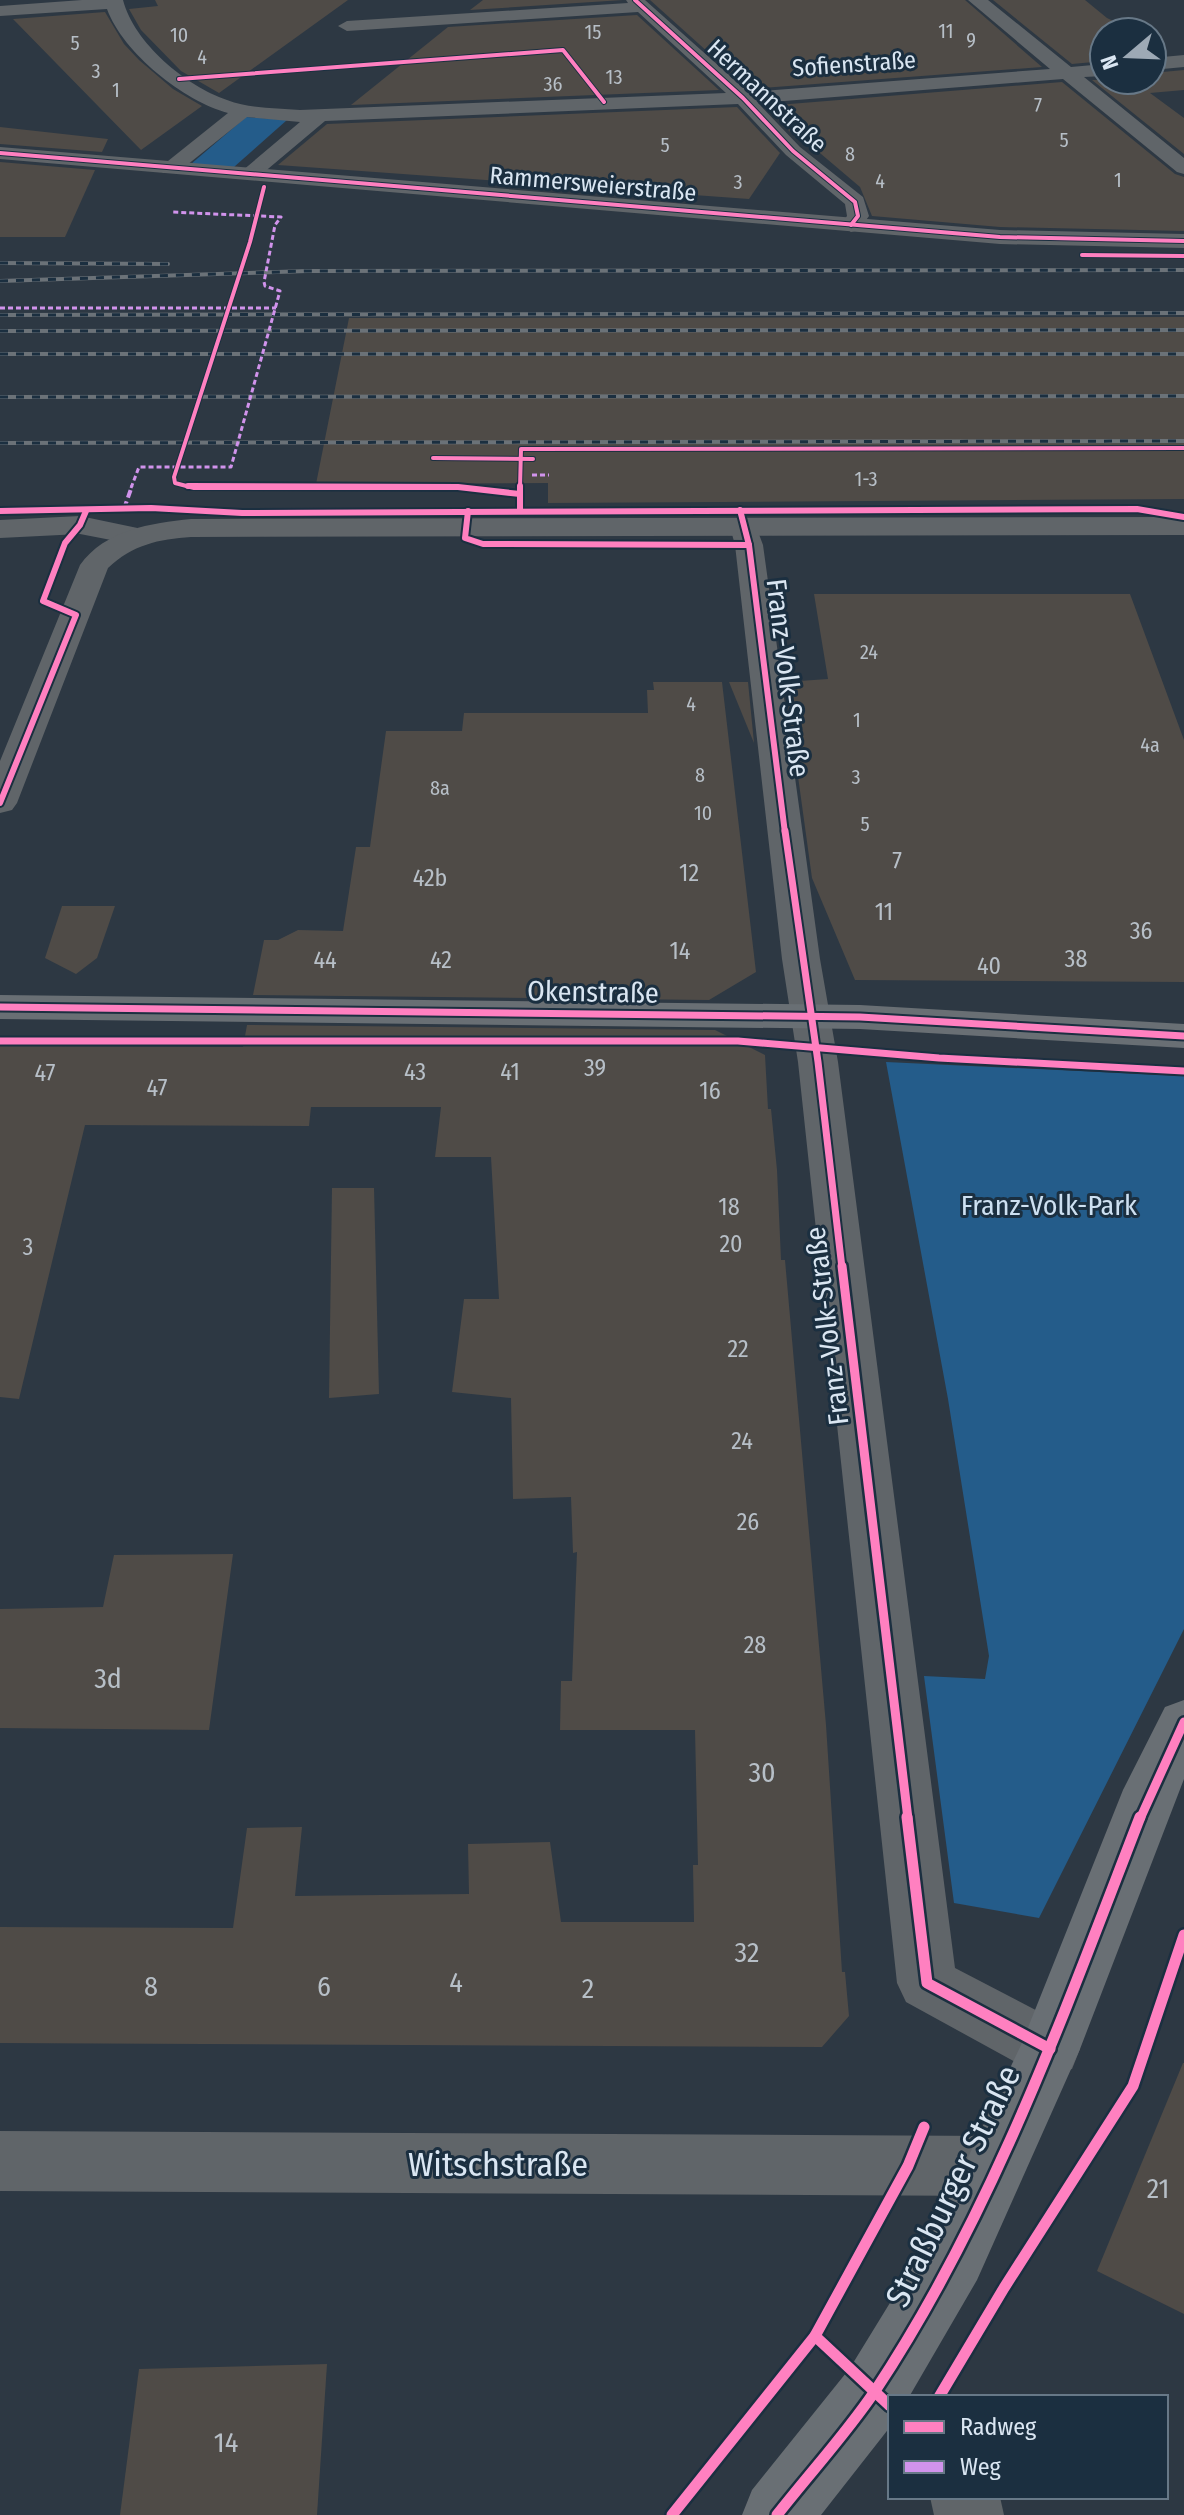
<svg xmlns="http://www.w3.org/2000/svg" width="1184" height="2515" font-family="'Fira Sans Condensed',sans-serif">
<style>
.green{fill:#245c8a}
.building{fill:#4f4b47}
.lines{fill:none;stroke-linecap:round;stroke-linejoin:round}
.minor{fill:#606569;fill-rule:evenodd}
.tertiary{fill:#606569;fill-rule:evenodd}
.secondary{fill:#696f74;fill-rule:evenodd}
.rail-casing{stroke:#6b7278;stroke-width:4}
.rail{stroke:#1b2f40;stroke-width:3;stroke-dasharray:8;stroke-linecap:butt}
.quiet-far1{stroke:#d193ec;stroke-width:3;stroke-dasharray:5 3;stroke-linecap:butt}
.quiet{stroke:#d193ec;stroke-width:4;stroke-dasharray:8 4;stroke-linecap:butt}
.cycleway-far4-casing{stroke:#1b2f40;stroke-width:6}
.cycleway-far3-casing{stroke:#1b2f40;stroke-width:10}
.cycleway-far2-casing{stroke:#1b2f40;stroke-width:11}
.cycleway-far1-casing{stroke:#1b2f40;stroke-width:14}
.cycleway-casing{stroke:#1b2f40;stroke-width:16}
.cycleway-far4{stroke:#ff80c0;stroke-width:4}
.cycleway-far3{stroke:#ff80c0;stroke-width:6}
.cycleway-far2{stroke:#ff80c0;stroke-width:7}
.cycleway-far1{stroke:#ff80c0;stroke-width:9}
.cycleway{stroke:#ff80c0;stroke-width:11}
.labels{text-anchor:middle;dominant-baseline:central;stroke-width:6;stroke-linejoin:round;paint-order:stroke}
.far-number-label{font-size:20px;fill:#b7bfc7}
.far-street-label{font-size:24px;fill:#dae6f2;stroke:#1b2f40}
.number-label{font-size:24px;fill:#b7bfc7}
.street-label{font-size:28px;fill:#dae6f2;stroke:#1b2f40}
.park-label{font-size:28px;fill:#cde0f1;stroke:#1b2f40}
.near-number-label{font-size:28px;fill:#b7bfc7}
.near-street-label{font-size:34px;fill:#dae6f2;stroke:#1b2f40}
</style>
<rect width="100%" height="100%" fill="#2d3843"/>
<g class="green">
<polygon points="246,117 287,120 234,167 191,164"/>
<polygon points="886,1062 1184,1076 1184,1629 1039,1918 954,1903 924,1676 985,1679 989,1656 948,1399"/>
</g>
<g class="building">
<polygon points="155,0 348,0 219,93 181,71 141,30 129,9 158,6"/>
<polygon points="483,0 623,0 470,10"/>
<polygon points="650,0 965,0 1042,67 749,89"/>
<polygon points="993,0 1085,0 1107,18 1136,32 1104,32 1104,61 1072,64"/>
<polygon points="105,12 124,44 139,60 173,89 202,106 141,150 13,19"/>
<polygon points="637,15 719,90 351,105 448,27"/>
<polygon points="1184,70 1184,90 1150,93 1184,118 1184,154 1092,80 1152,80 1152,73"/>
<polygon points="1062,82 1175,174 1184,177 1184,231 1000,227 872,216 860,187 794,131 792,134 765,106"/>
<polygon points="737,107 780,153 749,199 278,165 327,124"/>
<polygon points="0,127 108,139 102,152 0,144"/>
<polygon points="0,162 95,170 65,237 0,237"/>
<polygon points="1184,317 1184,499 548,503 548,483 316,484 349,318"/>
<polygon points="814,594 1130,594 1184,740 1184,982 855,980 812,878 785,682 828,679"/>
<polygon points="653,682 722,682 756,972 709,1000 253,995 264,940 278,940 298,930 343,931 356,847 370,847 386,731 462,731 464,713 648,713 647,690 654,690"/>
<polygon points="729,682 748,682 754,743"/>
<polygon points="62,906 115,906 97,958 76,974 45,958"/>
<polygon points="247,1025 715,1030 765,1055 768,1109 771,1109 777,1170 781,1260 785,1260 826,1725 842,1972 845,1972 849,2016 822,2047 0,2043 0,1927 233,1928 247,1828 302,1827 295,1896 469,1894 468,1844 550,1842 561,1922 694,1922 693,1865 698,1865 695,1730 560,1730 561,1681 572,1681 577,1552 573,1553 571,1497 513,1499 511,1398 452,1392 464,1299 499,1299 491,1157 435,1157 441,1107 311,1107 309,1126 85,1125 19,1399 0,1397 0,1046 243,1047"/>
<polygon points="332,1188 374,1188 379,1394 329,1398"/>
<polygon points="233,1554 209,1730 0,1728 0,1609 103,1607 114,1555"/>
<polygon points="1183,2063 1184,2063 1184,2314 1097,2271"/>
<polygon points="327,2364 317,2515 120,2515 139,2369"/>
</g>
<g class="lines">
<g class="minor">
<path d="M82,0H123C134,43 186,86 227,100C250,109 276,108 300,110L726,93L638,12L347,31L338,26L347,21L628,3L626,0H645L748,92L1050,69L968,0H988L1071,67L1104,64V76L1084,77L1184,158V174L1177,172L1063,79L758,103L800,147L863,197L869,216L859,230L851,232L840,225L847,216L845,204L786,155L738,104L325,121L256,179H242L239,175L242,171L300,122L247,117L177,173H163L160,169L163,165L228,113C184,101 123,53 107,9L0,16V6Z"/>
<polygon points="1184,55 1184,67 1152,70 1152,58"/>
<polygon points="80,516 147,530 151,536 147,542 137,545 80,534 0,538 0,520"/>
<polygon points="744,518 754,521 763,545 820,959 838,1062 955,1968 1072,2029 1080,2049 1072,2069 1050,2077 1028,2069 906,2002 897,1983 798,1062 782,959 735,545 730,527 734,521"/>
<polygon points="0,2131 995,2136 1017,2145 1027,2166 1017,2187 995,2196 0,2191"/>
<polygon points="930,2497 1000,2497 1004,2515 934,2515"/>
</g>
<g class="tertiary">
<polygon points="0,147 1000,230 1184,234 1184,248 1000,244 0,159"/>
<path d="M1184,517V535L191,537C159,539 132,545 108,568L17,803L12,810L0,813V761L80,565C105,530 151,523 191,519Z"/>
</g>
<g class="secondary">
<polygon points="0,995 860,1005 1184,1024 1184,1048 860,1029 0,1019"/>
<polygon points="1184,1700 1184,1779 1080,2049 977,2280 909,2397 890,2397 890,2427 821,2515 742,2515 752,2490 850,2368 931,2236 1021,2045 1123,1790 1165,1707"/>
</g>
<defs>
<g id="rail">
<polyline points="0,263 168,264"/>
<polyline points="0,281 307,271 1184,270"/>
<polyline points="0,315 1184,313"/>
<polyline points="0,331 1184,330"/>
<polyline points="0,354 1184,354"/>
<polyline points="0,397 1184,396"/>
<polyline points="0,443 1184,441"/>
</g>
</defs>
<use href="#rail" class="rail-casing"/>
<use href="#rail" class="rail"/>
<g class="quiet-far1">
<polyline points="0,308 276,308"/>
<polyline points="532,475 549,475"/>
<polyline points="131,488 139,467 231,467 280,291 265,286 264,282 275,225 281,217 171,212"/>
</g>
<polyline class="quiet" points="124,509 132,486"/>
<defs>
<g id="cycleway-far4">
<polyline points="635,0 743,98 793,151 855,202 858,216 851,225"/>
<polyline points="179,79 563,50 604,102"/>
<polyline points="0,153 1000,237 1184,241"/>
<polyline points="264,187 250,242 174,477 175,483 194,488 470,488"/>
<polyline points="1082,255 1184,256"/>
<polyline points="433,458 533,459"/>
<polyline points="520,488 521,449 1184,448"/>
</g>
<g id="cycleway-far3">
<polyline points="188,486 458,487 520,494"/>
<polyline points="740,510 749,545 785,833"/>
<polyline points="0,511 151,508 242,513 1137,509 1184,517"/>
<polyline points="468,511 465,538 483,544 749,545"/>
<polyline points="520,511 520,486"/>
<polyline points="0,803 76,615 43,601 65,543 80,525 86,511"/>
</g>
<g id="cycleway-far2">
<polyline points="785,831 818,1062 842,1268"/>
<polyline points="0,1007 860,1017 1184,1036"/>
<polyline points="0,1041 738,1041 939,1058 1184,1071"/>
</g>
<g id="cycleway-far1">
<polyline points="842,1266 908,1819"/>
<polyline points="1140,1819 1184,1722"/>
</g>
<g id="cycleway">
<polyline points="907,1817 927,1983 1050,2049"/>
<polyline points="815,2336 890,2406"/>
<polyline points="939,2397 1004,2288 1133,2086 1184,1935"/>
<polyline points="672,2515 815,2336 908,2166 924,2127"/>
<path d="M777,2515C809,2474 846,2434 875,2391C992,2215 1064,2013 1140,1817"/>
</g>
</defs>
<use href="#cycleway-far4" class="cycleway-far4-casing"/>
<use href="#cycleway-far3" class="cycleway-far3-casing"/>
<use href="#cycleway-far2" class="cycleway-far2-casing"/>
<use href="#cycleway-far1" class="cycleway-far1-casing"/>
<use href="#cycleway" class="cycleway-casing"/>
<use href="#cycleway-far4" class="cycleway-far4"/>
<use href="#cycleway-far3" class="cycleway-far3"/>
<use href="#cycleway-far2" class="cycleway-far2"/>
<use href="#cycleway-far1" class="cycleway-far1"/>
<use href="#cycleway" class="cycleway"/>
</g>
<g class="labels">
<g class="far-number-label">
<text x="946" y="31">11</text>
<text x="593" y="32">15</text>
<text x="179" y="35">10</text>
<text x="971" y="40">9</text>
<text x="75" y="43">5</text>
<text x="202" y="57">4</text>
<text x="96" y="71">3</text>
<text x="614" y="77">13</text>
<text x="553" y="84">36</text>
<text x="116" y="90">1</text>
<text x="1038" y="105">7</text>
<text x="1064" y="140">5</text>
<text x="665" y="145">5</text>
<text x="850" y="154">8</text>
<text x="1118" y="180">1</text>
<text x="880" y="181">4</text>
<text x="738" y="182">3</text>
<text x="866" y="479">1-3</text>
<text x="869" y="652">24</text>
<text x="691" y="704">4</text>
<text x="857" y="720">1</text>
<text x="1150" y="745">4a</text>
<text x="700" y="775">8</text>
<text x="856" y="777">3</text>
<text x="440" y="788">8a</text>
<text x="703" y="813">10</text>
<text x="865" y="824">5</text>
</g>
<g class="far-street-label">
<text transform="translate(854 64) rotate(-4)">Sofienstraße</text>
<text transform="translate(767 96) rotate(43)">Hermannstraße</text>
<text transform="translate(593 184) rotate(5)">Rammersweierstraße</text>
</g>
<g class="number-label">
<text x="897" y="861">7</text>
<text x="689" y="873">12</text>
<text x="430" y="878">42b</text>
<text x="884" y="912">11</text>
<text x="1141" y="931">36</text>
<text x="680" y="951">14</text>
<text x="1076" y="959">38</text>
<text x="325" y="960">44</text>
<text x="441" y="960">42</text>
<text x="989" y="966">40</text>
<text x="595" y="1068">39</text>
<text x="415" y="1072">43</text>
<text x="510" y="1072">41</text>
<text x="45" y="1073">47</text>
<text x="157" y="1088">47</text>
<text x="710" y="1091">16</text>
<text x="729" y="1207">18</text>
<text x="731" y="1244">20</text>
<text x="28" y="1247">3</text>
<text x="738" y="1349">22</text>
<text x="742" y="1441">24</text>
<text x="748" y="1522">26</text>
<text x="755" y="1645">28</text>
</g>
<g class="street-label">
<text transform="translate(788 678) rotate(83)">Franz-Volk-Straße</text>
<text transform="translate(593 992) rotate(1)">Okenstraße</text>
<text transform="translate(827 1326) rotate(-97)">Franz-Volk-Straße</text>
</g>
<g class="park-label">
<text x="1049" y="1205">Franz-Volk-Park</text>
</g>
<g class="near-number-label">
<text x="108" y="1678">3d</text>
<text x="762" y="1772">30</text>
<text x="747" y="1952">32</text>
<text x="456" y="1982">4</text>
<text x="151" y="1986">8</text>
<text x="324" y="1986">6</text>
<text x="588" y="1988">2</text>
<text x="1158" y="2188">21</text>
<text x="226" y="2442">14</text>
</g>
<g class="near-street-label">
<text x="498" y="2164">Witschstraße</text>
<text transform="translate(953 2186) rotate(-64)">Straßburger Straße</text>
</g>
</g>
<rect x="888" y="2395" width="280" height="104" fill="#1b2f40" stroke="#677887" stroke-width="2"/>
<rect x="904" y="2421" width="40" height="12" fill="#ff80c0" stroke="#677887" stroke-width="2"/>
<text x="960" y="2435" font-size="24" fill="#dae6f2">Radweg</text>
<rect x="904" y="2461" width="40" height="12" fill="#d193ec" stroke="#677887" stroke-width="2"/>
<text x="960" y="2475" font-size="24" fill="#dae6f2">Weg</text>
<g transform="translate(1128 56) rotate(251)"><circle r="38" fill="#1b2f40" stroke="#677887" stroke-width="2"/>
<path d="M0-6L14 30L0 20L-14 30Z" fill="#9da9b5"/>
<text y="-12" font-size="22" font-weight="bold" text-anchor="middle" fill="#dae6f2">N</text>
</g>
</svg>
